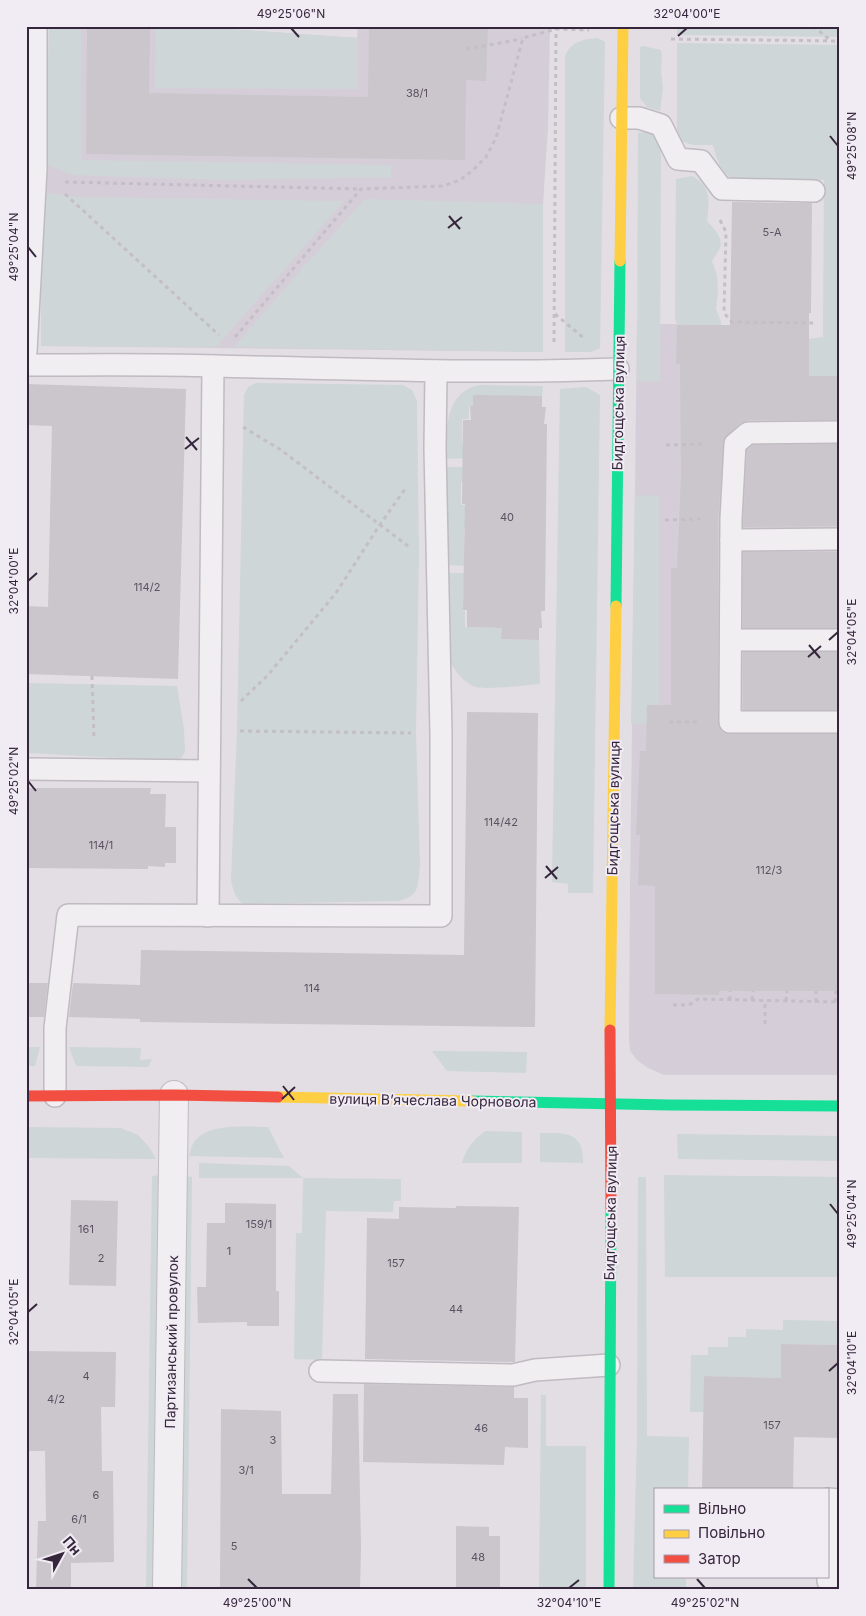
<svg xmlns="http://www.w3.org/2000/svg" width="866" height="1616" font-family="Inter,sans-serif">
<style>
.built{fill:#d5ced8}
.green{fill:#ced6d7}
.building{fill:#cac6cc}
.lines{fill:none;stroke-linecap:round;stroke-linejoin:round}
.lane-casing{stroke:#bfbbc0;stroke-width:24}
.street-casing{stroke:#bfbbc0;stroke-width:30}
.path{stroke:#c4bfc6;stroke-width:3;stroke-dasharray:4 4;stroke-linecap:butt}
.lane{stroke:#f0eef1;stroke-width:21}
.street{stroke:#f0eef1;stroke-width:28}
.fast{stroke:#16e098;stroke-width:11}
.slow{stroke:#ffcf43;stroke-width:11}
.jam{stroke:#f24e42;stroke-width:11}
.ticks{fill:none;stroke:#36263c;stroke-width:2}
.labels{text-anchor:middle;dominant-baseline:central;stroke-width:4;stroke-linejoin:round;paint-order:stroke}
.number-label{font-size:11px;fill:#5c5062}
.street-label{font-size:14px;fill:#36263c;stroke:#f1ebf4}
.neatline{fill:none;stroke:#36263c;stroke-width:2}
.ticks-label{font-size:12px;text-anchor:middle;fill:#36263c}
</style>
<rect width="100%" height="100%" fill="#e2dee4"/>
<g class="built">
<polygon points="49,26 186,26 357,38 358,26 550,26 548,128 543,204 543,352 41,346 41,267 46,193"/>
<polygon points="637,324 692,324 760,378 840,376 840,1075 664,1075 648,1068 637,1060 630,1051 629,1038 630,886"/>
</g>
<g class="green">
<polygon points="49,26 81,26 81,160 391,165 391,177 227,180 73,175 46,164"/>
<polygon points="156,26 186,26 358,38 358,89 155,88"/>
<polygon points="677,26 840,26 840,37 677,35"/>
<path d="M598,38L605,42L600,348L591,352H565V56C571,41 584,39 598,38Z"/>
<path d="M677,43L840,45V376H809V339L823,337L824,180L732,179C719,168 717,160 713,145H693L677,140Z"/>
<polygon points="643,46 661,50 662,56 661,71 663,88 660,111 647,107 640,98 640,47"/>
<polygon points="648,132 656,135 661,142 660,382 637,381 638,133"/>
<path d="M692,176C712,187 709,201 707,221C714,229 725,238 719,250C717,254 714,257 712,261L717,275L718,291L716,309L721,322V328L692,349V324L677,325L675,318L676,179Z"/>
<polygon points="46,193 75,197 344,201 216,347 41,346 41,267"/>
<polygon points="365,199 543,204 543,352 234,347 301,270"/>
<path d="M256,383L403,385L412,390L417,401L419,555L416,734L420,866C417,886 421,895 399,901L243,904C235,897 233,890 231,880L237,731L244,395L248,387Z"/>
<path d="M480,385L543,386L542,396H473V406H469V419H462V443L468,444L467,458L447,459C446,431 444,392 480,385Z"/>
<polygon points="586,387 600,395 593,893 568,893 568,884 552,882 560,389"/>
<polygon points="447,467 467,467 467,481 461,482 461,505 469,505 469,529 464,529 464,548 469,566 445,565"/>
<polygon points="635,495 659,496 659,705 647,723 631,724"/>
<path d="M447,573H467V590L463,591V611H465V627L502,628V639L539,640L540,684C526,685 483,691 473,686C461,680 453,668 447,657Z"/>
<polygon points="26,683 177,686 184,729 185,752 179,761 26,753"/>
<polygon points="26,1047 40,1047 35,1066 26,1066"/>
<polygon points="69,1047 141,1048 140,1060 152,1059 148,1067 76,1066"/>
<polygon points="432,1051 527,1052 526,1073 447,1071"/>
<polygon points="26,1127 121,1128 138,1135 149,1147 156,1159 26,1158"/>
<path d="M268,1127L284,1158L189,1156C190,1152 191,1148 193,1144C205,1122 247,1127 268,1127Z"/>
<path d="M485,1131L522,1132V1163H462C466,1149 473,1140 485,1131Z"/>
<path d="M540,1133C565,1133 584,1131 583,1163L540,1162Z"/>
<polygon points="677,1134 840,1136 840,1161 678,1159"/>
<polygon points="199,1163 289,1166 303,1178 401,1179 401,1201 394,1201 393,1212 326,1211 322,1360 294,1359 296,1233 302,1233 303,1178 199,1178"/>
<polygon points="160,1175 156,1590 146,1590 152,1176"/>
<polygon points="664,1175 840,1177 840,1277 665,1277"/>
<polygon points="184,1176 192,1177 187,1590 178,1590"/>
<polygon points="638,1177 646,1177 647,1436 689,1437 688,1490 655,1490 655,1577 686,1577 686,1590 633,1590 637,1436"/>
<polygon points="783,1320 840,1321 840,1345 781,1344 781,1378 704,1376 704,1412 690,1412 691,1355 708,1355 708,1347 728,1347 728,1337 746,1337 746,1329 783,1330"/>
<polygon points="541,1395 546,1395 546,1446 586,1446 586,1590 539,1590"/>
</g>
<g class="building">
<polygon points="87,26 150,26 149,93 368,97 369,26 488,26 486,81 466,80 465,160 86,154"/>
<polygon points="732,202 812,203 811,313 809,313 809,376 840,376 840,420 748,420 740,423 724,439 718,519 718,722 719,728 723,733 730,734 840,734 840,991 719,991 719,995 655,994 655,886 638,885 640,835 636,835 640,751 646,751 647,705 671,705 671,568 677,568 681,475 680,364 676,364 677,325 730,325"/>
<polygon points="26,384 186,389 178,679 26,674 26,606 48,607 52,426 26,425"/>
<polygon points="473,395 542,396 542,407 546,407 544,424 547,424 545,611 541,611 542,628 539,628 539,640 501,639 502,628 467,627 467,610 463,610 465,504 462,504 463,420 471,420 470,406 473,406"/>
<polygon points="840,444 840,526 743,527 747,450 753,445"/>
<rect x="743" y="552" width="97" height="76"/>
<rect x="743" y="652" width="97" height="58"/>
<polygon points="467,712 538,713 535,1027 140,1022 140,1019 69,1017 73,983 140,985 141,950 464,955"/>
<polygon points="26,788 151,788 150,794 166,794 165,827 176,827 176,863 165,863 165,867 148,866 148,869 26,868"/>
<polygon points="26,983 48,983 44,1017 26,1017"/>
<polygon points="71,1200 118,1201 116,1286 69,1285"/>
<polygon points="225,1203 276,1204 276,1291 279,1291 279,1326 247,1326 247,1322 198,1323 197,1287 206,1287 207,1223 225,1223"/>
<polygon points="456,1206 519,1207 515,1362 365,1359 367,1218 399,1219 399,1207 456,1208"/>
<polygon points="781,1344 840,1345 840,1438 794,1437 793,1490 702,1490 704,1376 781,1378"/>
<polygon points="26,1351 116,1352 115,1407 101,1407 102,1471 113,1471 114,1562 71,1563 71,1590 36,1590 38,1521 46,1521 45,1451 26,1451"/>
<polygon points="364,1384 514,1387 514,1398 528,1398 528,1448 505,1447 504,1465 363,1462"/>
<polygon points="333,1394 358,1394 361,1546 360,1590 220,1590 221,1409 281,1411 282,1494 331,1494"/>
<polygon points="456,1526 489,1527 489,1536 500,1536 500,1590 456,1590"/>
</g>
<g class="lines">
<defs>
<g id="lane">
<polyline points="621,118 639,118 661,125 678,159 701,161 722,189 814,191"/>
<polyline points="26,352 36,169 36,26"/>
<path d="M26,365C89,365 153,364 216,366C350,369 484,374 618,369"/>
<polyline points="840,432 748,433 735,444 731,519 730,722 840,722"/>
<polyline points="731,540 840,539"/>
<polyline points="731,640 840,640"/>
<polyline points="26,769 208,771"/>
<polyline points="208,916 213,366"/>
<polyline points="55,1096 55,1028 68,915 441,916 441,734 435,448 436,371"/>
<polyline points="320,1371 513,1375 535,1370 609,1365"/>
<polyline points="828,1581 828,1499 840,1500"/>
</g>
<polyline id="street" points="167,1590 174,1095"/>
</defs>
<use href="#lane" class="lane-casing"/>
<use href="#street" class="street-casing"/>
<g class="path">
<polyline points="813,26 830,40"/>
<polyline points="671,39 840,41"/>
<polyline points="466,49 522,39"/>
<polyline points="65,182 361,189"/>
<polyline points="65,194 219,335"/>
<polyline points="720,220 726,232 724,313 732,322 813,323"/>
<polyline points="555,314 585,339"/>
<polyline points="235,337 361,189 443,186 460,180 472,171 486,157 496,138 523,38 556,29 589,30"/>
<polyline points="554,342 556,26"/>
<polyline points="243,427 281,450 408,546"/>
<polyline points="666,445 705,444"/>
<polyline points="665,520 701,519"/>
<polyline points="92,676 94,739"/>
<polyline points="241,701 268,675 336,593 379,526 405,489"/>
<polyline points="669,722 701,722"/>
<polyline points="240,731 411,733"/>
<polyline points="730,1000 730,991"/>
<polyline points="752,1000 753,991"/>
<polyline points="786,1001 787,991"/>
<polyline points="816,1002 816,991"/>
<polyline points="835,1002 836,991"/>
<polyline points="673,1005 689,1005 698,999 840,1002"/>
<polyline points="765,1024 765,1001"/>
</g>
<use href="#lane" class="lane"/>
<use href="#street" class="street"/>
<g class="fast">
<polyline points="616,606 620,261"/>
<polyline points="471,1101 670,1105 840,1106"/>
<polyline points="609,1590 611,1207"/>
</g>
<g class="slow">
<polyline points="620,261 623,26"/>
<polyline points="610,1030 616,606"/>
<polyline points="278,1097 471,1101"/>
</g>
<g class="jam">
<polyline points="610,1030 611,1207"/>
<polyline points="26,1096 174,1095 278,1097"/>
</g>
</g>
<path class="ticks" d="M291,28L299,37M678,36L687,28M830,136L838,146M449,216L460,229M448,228L462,217M28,247L36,257M186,437L197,450M185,449L199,438M28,581L37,573M829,640L838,632M809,645L820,658M808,657L821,646M28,781L36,791M546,866L557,879M545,878L558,867M283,1086L294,1100M282,1099L295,1087M830,1204L838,1214M28,1312L37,1304M829,1371L838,1363M248,1579L257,1588M697,1579L705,1588M569,1588L579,1580"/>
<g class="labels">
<g class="number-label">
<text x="417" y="93">38/1</text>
<text x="772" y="232">5-А</text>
<text x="507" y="517">40</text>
<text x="147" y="587">114/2</text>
<text x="501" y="822">114/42</text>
<text x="101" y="845">114/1</text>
<text x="769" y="870">112/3</text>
<text x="312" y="988">114</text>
<text x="259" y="1224">159/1</text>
<text x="86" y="1229">161</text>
<text x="229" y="1251">1</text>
<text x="101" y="1258">2</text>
<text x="396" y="1263">157</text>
<text x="456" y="1309">44</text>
<text x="86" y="1376">4</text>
<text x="56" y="1399">4/2</text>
<text x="772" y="1425">157</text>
<text x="481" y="1428">46</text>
<text x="273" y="1440">3</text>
<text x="246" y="1470">3/1</text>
<text x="96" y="1495">6</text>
<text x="79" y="1519">6/1</text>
<text x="234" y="1546">5</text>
<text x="478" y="1557">48</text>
</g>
<g class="street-label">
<text transform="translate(618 403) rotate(-89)">Бидгощська вулиця</text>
<text transform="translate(613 808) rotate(-89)">Бидгощська вулиця</text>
<text transform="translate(433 1100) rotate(1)">вулиця Вʼячеслава Чорновола</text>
<text transform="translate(610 1213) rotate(-89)">Бидгощська вулиця</text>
<text transform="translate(171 1342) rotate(-89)">Партизанський провулок</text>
</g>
</g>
<rect width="866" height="1616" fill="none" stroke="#f1ebf4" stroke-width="55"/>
<rect x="654" y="1488" width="175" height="90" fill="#f1ebf4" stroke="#a69caa"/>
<rect x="664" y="1505" width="25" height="8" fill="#16e098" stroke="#a69caa"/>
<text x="698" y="1514" font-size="15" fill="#36263c">Вільно</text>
<rect x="664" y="1530" width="25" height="8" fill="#ffcf43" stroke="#a69caa"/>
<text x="698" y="1538" font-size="15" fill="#36263c">Повільно</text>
<rect x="664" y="1555" width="25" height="8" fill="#f24e42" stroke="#a69caa"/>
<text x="698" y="1564" font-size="15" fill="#36263c">Затор</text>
<g transform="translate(62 1554) rotate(50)" stroke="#f1ebf4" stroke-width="4" paint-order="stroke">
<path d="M0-4L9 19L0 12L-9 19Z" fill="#36263c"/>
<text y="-8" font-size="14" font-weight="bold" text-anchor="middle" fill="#36263c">Пн</text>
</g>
<rect x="28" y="28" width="810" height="1560" class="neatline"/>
<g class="ticks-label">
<text x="291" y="18">49°25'06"N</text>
<text x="687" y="18">32°04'00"E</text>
<text transform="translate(852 146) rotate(-90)" y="4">49°25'08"N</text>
<text transform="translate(14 247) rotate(-90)" y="4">49°25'04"N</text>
<text transform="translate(14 581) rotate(-90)" y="4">32°04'00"E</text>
<text transform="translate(852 632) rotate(-90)" y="4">32°04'05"E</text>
<text transform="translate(14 781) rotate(-90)" y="4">49°25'02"N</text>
<text transform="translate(852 1214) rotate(-90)" y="4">49°25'04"N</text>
<text transform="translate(14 1312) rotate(-90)" y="4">32°04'05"E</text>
<text transform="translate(852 1363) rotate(-90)" y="4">32°04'10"E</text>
<text x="257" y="1607">49°25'00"N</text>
<text x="569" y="1607">32°04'10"E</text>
<text x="705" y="1607">49°25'02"N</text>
</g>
</svg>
